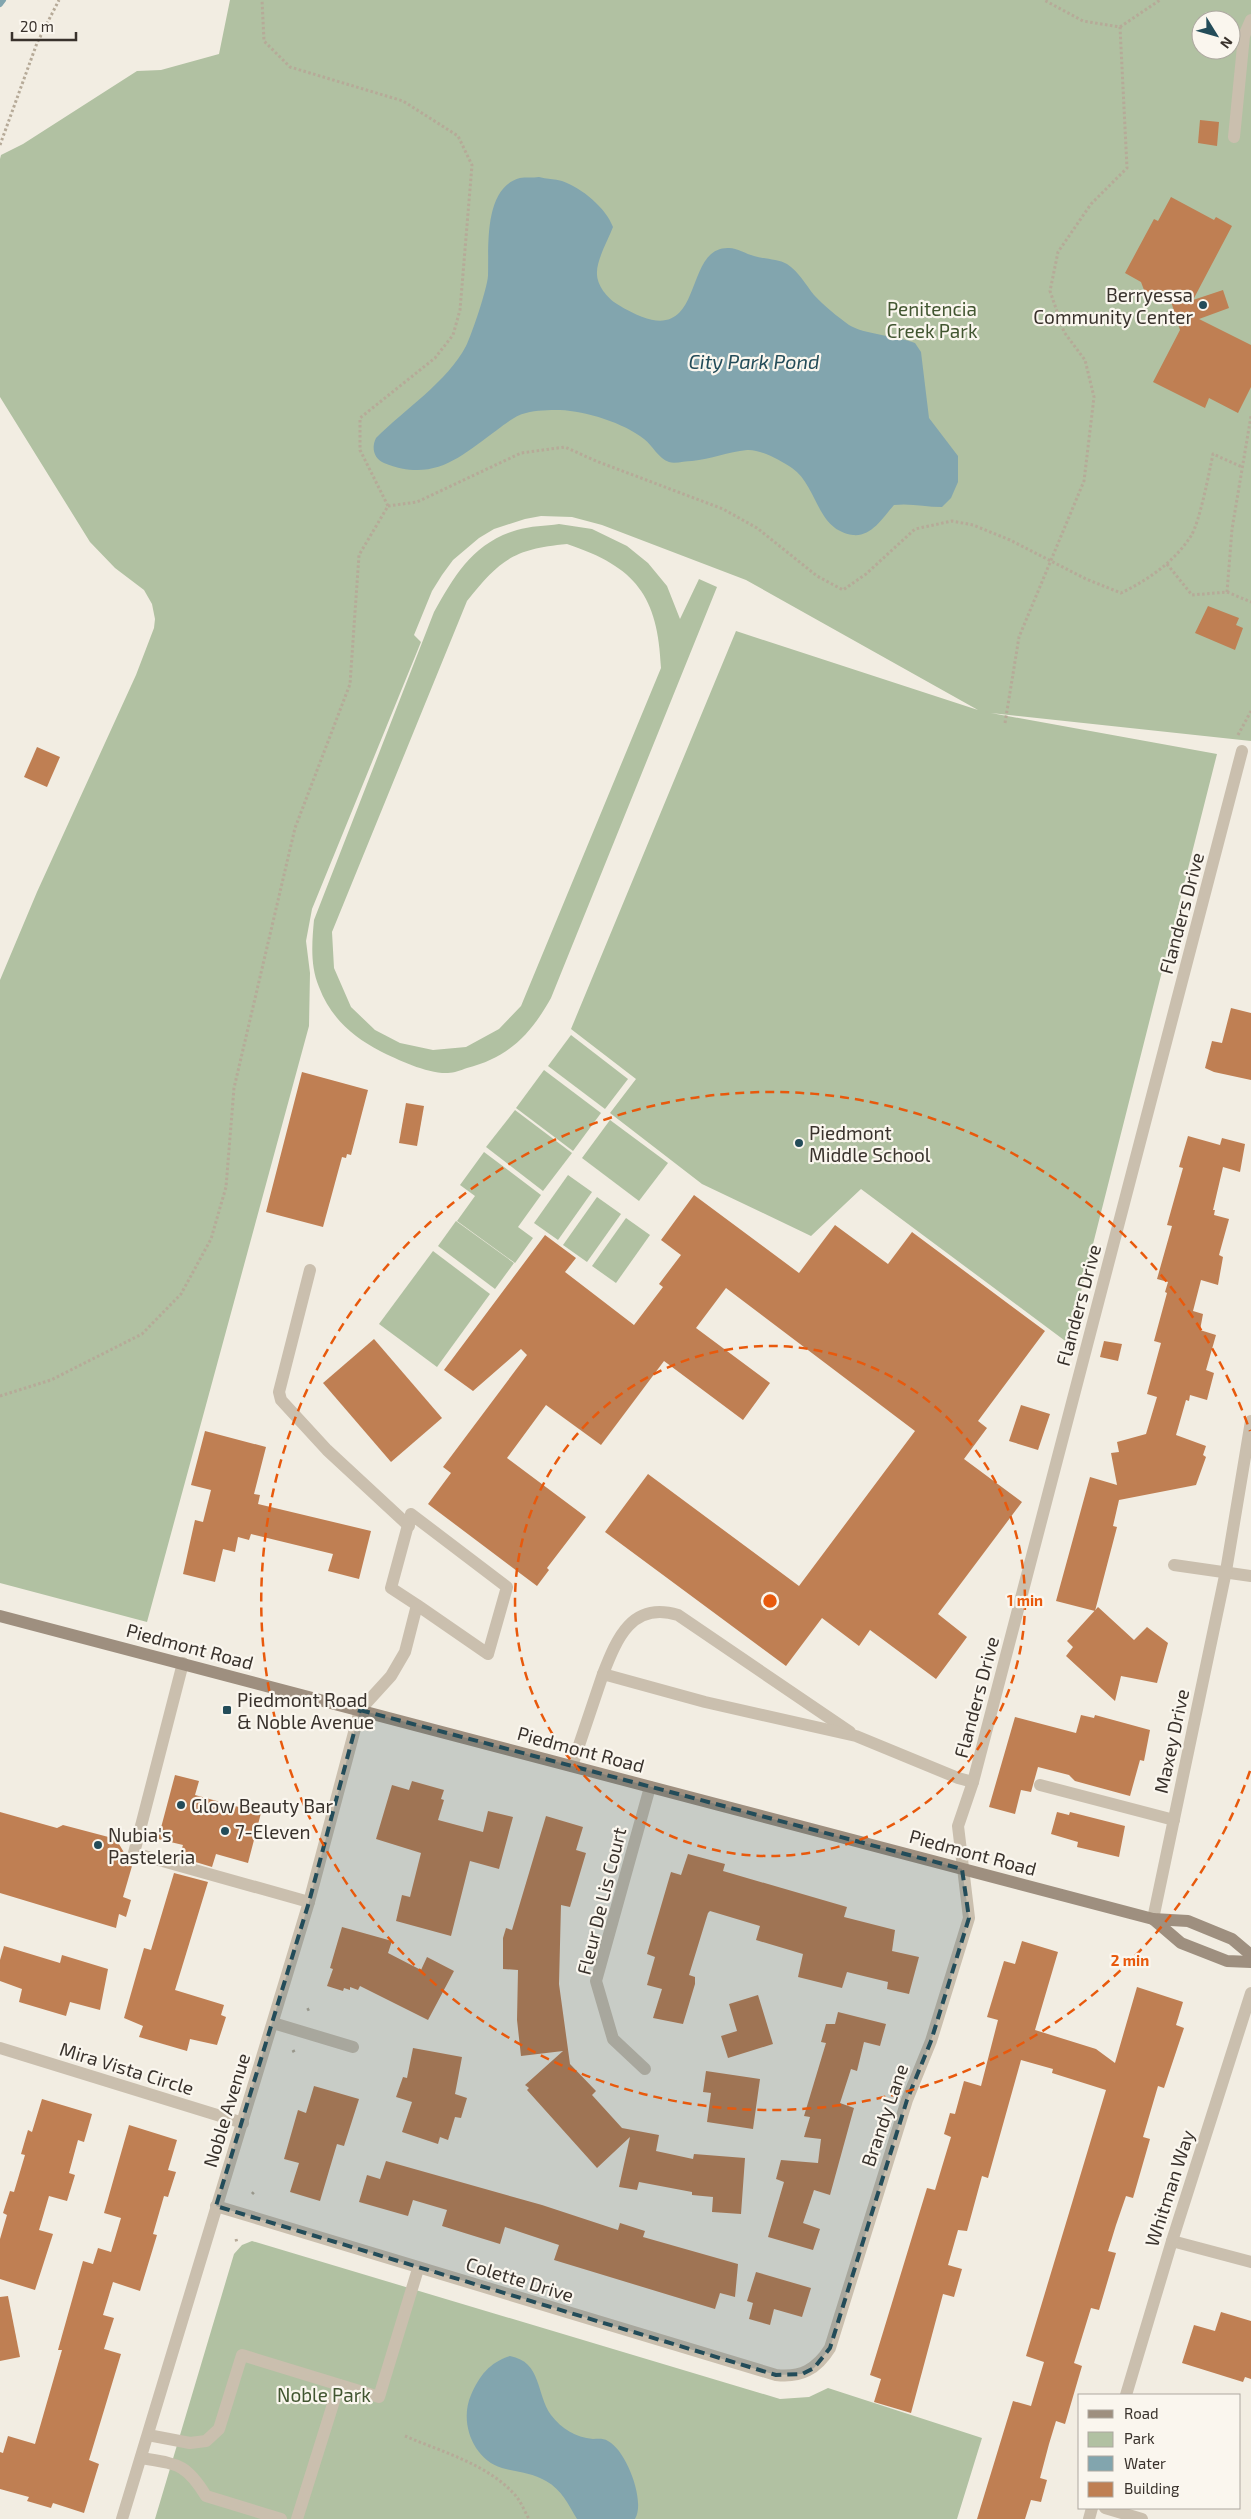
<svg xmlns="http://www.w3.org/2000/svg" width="1251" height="2519" font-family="'Exo 2',sans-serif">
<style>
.green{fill:#b1c1a2;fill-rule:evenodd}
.water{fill:#82a5ae}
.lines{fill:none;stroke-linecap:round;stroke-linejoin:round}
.stream{stroke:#82a5ae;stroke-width:6}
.building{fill:#bf7f53}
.path{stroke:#b6aa98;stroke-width:3;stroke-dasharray:2.5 2.5;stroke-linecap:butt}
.lane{stroke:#cabfae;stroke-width:12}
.street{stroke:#cabfae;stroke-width:12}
.secondary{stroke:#9e8f7f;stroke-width:12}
.marked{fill:#234c59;fill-opacity:0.2;stroke:#234c59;stroke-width:4;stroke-dasharray:10 6;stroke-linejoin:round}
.ring{fill:none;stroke:#e8590c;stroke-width:2.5;stroke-dasharray:9 6}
.poi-dot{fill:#234c59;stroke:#faf6ee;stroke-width:2}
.labels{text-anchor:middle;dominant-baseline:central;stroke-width:4.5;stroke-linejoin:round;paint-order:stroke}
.poi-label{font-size:19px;fill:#39322c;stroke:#faf6ee;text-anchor:start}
.park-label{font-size:19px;fill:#425631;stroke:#faf6ee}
.street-label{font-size:19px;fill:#39322c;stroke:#faf6ee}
.water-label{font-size:20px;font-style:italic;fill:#234c59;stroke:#faf6ee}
.centre{fill:#e8590c;stroke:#faf6ee;stroke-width:2.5}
.ring-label{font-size:15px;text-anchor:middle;font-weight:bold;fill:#e8590c;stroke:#faf6ee;stroke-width:4.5;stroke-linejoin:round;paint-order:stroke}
</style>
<rect width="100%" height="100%" fill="#f2ede2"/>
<g class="green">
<path d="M230,0H1251V741L991,713L1217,754L1068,1343L861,1189L811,1236L702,1184L610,1113L636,1079L571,1029L736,631L978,710L746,580L602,525L572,517L541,516L525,519L494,529L479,538L453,560L442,575L432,591L414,635L421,642L312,909L306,941L310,973L309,1026L147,1622L0,1583V980L37,892L136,675L154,628L155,619L152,604L144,590L115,568L90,542L0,397V159L1,155L23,144L137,71L161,70L219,54ZM1201,20H1231V50H1201Z"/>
<path d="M559,524L592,529L627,546L648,563L667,586L680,619L699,579L717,587L551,998C531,1034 508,1058 467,1068C461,1070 454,1073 448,1073C428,1074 398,1060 380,1051C353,1037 330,1017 319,987C310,966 312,942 314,920L434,612C455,575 473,543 517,530C530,526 546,526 559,524ZM567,544C636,567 658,596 661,668L521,1006L499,1029L466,1047L433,1050L400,1043L375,1030L351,1007L334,968L332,932L467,601C500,560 513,549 567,544Z"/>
<polygon points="571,1035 628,1079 605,1109 548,1066"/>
<polygon points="544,1070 601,1113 573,1151 516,1108"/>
<polygon points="515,1110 572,1153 543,1191 486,1147"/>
<polygon points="610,1120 668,1163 639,1201 582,1158"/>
<polygon points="484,1152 541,1195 518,1227 533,1238 515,1263 457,1221 475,1196 460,1185"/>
<polygon points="568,1175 592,1192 558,1240 534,1223"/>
<polygon points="597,1197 621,1214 587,1262 563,1245"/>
<polygon points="626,1218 650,1235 616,1283 592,1266"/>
<polygon points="456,1221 514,1263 495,1289 438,1246"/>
<polygon points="433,1251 490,1294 437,1367 379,1324"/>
<polygon points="252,2241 780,2399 809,2397 828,2388 982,2438 957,2519 155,2519 234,2254 242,2245"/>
</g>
<g class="water">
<path d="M539,177C546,179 555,179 562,181C582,188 606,208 613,227C608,240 596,261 597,274C597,285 607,298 617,304C711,363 678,246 729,248C737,248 746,254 754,256C764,259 778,259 787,264C799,272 806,285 814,295C823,305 838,317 849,325C863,334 897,336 915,343L921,352L929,418L958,456V482L951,498L942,507C925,507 911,503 894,505C884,516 872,537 853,535C816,530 818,486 792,468C781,461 761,449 747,450C728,452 711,459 692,461C685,461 675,464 669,462C658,458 653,446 644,439C624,423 586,411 560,410C549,410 536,410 526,413C516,415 505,424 497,430C460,457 434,483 384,463C374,459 371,448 376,438C404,410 448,381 466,346C472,334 487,289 488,276C489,248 483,188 520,178C525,177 533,178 539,177Z"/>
<path d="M510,2356C542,2362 536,2394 551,2415C562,2429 575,2437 593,2439C598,2439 603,2438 608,2441C626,2450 646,2501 635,2519H577C568,2504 562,2490 546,2481C533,2473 516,2472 502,2468C473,2459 459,2422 471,2395C480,2375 489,2363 510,2356Z"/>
</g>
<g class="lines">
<polyline class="stream" points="0,4 3,0"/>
</g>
<g class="building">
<polygon points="1200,120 1219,122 1217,146 1198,143"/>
<polygon points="1171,197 1214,220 1216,217 1232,226 1193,300 1223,290 1229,308 1199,319 1251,345 1251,387 1238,413 1209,398 1205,408 1153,382 1180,330 1168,292 1156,296 1144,290 1141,282 1125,273 1154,219 1158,221"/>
<polygon points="1208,606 1239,618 1236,625 1243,628 1235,650 1195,633"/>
<polygon points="37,747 60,757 47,787 24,777"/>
<polygon points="1231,1008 1251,1013 1251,1080 1214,1072 1205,1068 1212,1041 1222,1043"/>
<polygon points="302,1072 368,1090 351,1155 347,1154 346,1158 342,1157 323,1227 266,1212"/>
<polygon points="406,1103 424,1106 417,1146 399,1143"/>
<polygon points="1188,1136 1220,1145 1222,1138 1245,1144 1240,1172 1223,1167 1213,1210 1215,1210 1214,1215 1229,1219 1219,1255 1223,1257 1218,1285 1201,1280 1193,1311 1203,1314 1200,1330 1216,1335 1206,1370 1214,1373 1207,1400 1190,1395 1189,1401 1186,1400 1176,1435 1206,1446 1203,1455 1206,1457 1196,1485 1119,1500 1113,1526 1117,1527 1095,1611 1056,1601 1090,1477 1117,1485 1111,1453 1119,1452 1117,1442 1146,1434 1157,1397 1147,1394 1161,1343 1154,1341 1167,1293 1165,1292 1168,1282 1157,1279 1172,1226 1167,1225 1183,1168 1179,1167"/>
<polygon points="694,1195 799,1273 835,1225 888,1264 912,1232 1045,1331 978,1421 987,1428 964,1459 1022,1502 938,1614 967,1637 936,1679 870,1630 859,1646 822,1618 786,1666 605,1532 648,1474 799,1586 915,1431 726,1288 696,1328 770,1383 743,1420 664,1361 601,1445 546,1405 507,1458 586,1517 547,1568 549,1570 537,1586 428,1504 451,1473 443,1467 527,1355 521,1349 473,1391 444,1370 545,1235 576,1258 565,1272 634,1325 663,1287 659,1284 681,1255 661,1240"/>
<polygon points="374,1339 442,1418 391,1462 323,1383"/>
<polygon points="1104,1341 1122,1344 1118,1361 1100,1357"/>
<polygon points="1021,1405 1050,1414 1038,1450 1009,1441"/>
<polygon points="205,1431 266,1447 254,1494 260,1495 258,1504 371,1531 359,1579 328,1571 333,1554 251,1534 249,1540 238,1537 235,1552 223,1549 215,1582 183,1574 195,1520 203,1522 211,1490 191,1485"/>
<polygon points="1098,1607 1134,1640 1147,1627 1168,1643 1157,1683 1121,1676 1115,1701 1066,1656 1073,1647 1067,1641"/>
<polygon points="1081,1715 1094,1718 1095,1715 1150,1730 1144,1761 1140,1760 1130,1796 1075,1781 1069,1775 1038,1767 1031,1792 1021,1790 1015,1814 989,1807 1015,1717 1076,1733"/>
<polygon points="175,1775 199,1781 195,1795 261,1813 248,1863 216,1854 212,1867 179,1857 183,1845 158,1839"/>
<polygon points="412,1781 444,1790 441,1799 444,1800 438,1820 483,1832 488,1811 513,1817 499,1869 470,1861 451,1936 396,1921 402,1895 410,1897 421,1853 376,1839 392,1785 409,1790"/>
<polygon points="0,1812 57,1828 63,1825 116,1839 132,1866 123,1897 131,1900 126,1917 119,1914 116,1928 0,1893"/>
<polygon points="1057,1812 1069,1815 1070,1812 1125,1826 1119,1857 1077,1847 1078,1842 1051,1834"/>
<polygon points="546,1816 583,1827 576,1850 586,1853 570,1907 561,1905 559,1984 570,2064 596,2091 592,2095 622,2128 659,2135 656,2151 693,2159 694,2154 745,2158 741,2214 712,2212 713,2197 692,2195 692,2192 639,2182 637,2190 619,2187 630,2137 597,2168 527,2090 529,2088 525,2085 563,2051 521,2056 517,2020 518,1970 503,1969 503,1938 506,1928 512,1930"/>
<polygon points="688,1854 725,1864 723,1871 847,1907 844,1917 895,1930 892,1951 919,1957 909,1994 887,1989 888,1982 847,1972 842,1988 798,1977 803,1954 756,1940 760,1926 710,1911 708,1913 689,1975 695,1977 695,1984 683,2024 653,2018 662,1989 647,1985 655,1957 647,1954 671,1872 681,1875"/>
<polygon points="174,1873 208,1882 175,1990 224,2005 221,2015 226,2017 217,2045 190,2039 187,2051 139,2037 143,2026 124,2018 144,1948 151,1950"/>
<polygon points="342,1927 392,1941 388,1953 421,1970 427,1957 454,1971 428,2020 360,1986 358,1990 350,1987 350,1990 344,1988 343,1991 327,1986 333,1969 330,1968"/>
<polygon points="1022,1941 1058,1952 1035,2030 1096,2049 1115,2063 1137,1987 1183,2002 1176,2025 1184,2028 1164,2088 1158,2086 1143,2137 1150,2139 1133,2198 1126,2196 1116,2225 1108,2251 1116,2253 1099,2310 1091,2308 1074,2363 1082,2366 1065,2424 1056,2421 1049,2444 1040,2478 1047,2480 1041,2502 1031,2500 1025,2519 977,2519 1013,2401 1031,2406 1044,2362 1026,2356 1106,2090 1052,2073 1053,2069 1021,2060 988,2178 982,2176 967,2231 958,2230 948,2265 962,2269 954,2297 943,2294 911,2413 874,2402 881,2379 870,2375 927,2188 935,2190 951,2137 944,2134 950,2113 955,2114 964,2081 981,2086 998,2020 987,2017 1004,1961 1015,1964"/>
<polygon points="4,1946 60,1963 62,1955 108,1969 100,2010 70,2002 66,2016 19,2002 22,1989 0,1981 0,1960"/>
<polygon points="758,1995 773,2044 728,2058 721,2036 737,2031 729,2004"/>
<polygon points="838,2012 886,2024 880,2046 864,2042 857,2071 851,2069 840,2103 854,2108 830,2195 814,2190 803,2223 820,2229 813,2250 768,2237 784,2182 776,2179 781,2160 818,2163 821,2139 804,2137 810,2117 804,2116 826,2043 821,2042 826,2024 835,2024"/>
<polygon points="413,2048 462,2057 455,2094 467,2098 461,2118 455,2117 448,2140 440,2137 438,2144 402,2132 412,2102 396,2097 403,2077 407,2078"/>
<polygon points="706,2071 760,2079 753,2129 707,2122 711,2093 703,2092"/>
<polygon points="314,2086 359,2099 344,2146 337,2144 320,2201 290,2192 299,2163 284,2159 298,2110 306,2113"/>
<polygon points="42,2099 92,2114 84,2142 78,2140 69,2173 75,2175 67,2201 49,2196 39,2230 53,2234 35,2290 0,2279 0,2239 7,2215 3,2213 10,2191 14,2192 25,2155 21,2154 28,2130 32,2132"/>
<polygon points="129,2125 177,2140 168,2170 176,2172 168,2197 164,2196 153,2234 157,2235 140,2291 113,2282 103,2315 114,2318 104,2349 121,2354 89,2460 99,2464 84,2513 53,2503 51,2508 27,2501 29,2497 0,2489 0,2452 3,2453 8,2436 35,2444 62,2350 58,2350 83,2261 93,2264 98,2248 111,2252 121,2218 104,2213"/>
<polygon points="386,2161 542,2205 618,2230 620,2223 645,2231 643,2237 738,2264 735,2297 720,2293 715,2309 554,2260 559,2245 505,2227 500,2244 442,2226 447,2210 413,2200 408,2216 359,2202 367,2175 380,2179"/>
<polygon points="756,2272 811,2288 802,2317 774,2309 770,2325 749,2319 753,2303 747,2301"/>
<polygon points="8,2296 20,2357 0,2361 0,2297"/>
<polygon points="1221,2312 1251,2321 1251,2379 1245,2377 1243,2382 1182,2363 1194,2325 1215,2331"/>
</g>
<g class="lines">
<g class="path">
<polyline points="1120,27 1160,0"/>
<polyline points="0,145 37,43 59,0"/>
<path d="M388,506L417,502L521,453L565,447L596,461L723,509L757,528L817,576L843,590L866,574L915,529L952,521L973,525L1010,540L1086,579L1121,593C1148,580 1174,562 1191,536C1200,521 1209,473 1213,454L1242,467"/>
<polyline points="1167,564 1192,595 1227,592 1251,602"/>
<polyline points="1227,592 1232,529 1251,416"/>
<polyline points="1005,723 1019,637 1084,481 1094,397 1085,360 1064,332 1050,291 1058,252 1091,204 1127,168 1120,27 1083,21 1044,0"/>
<polyline points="1238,735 1251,711"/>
<polyline points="0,1396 51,1380 142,1334 181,1294 211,1239 226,1187 234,1088 295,828 350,684 359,555 388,506 360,450 360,418 435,358 453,335 460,310 472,165 458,136 403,101 290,67 264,41 262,0"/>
<polyline points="307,2010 311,2008"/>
<polyline points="293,2050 295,2054"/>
<polyline points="252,2194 254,2192"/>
<polyline points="236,2239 237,2243"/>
<path d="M405,2436C442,2452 488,2464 516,2496C521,2502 525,2512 529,2519"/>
</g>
<g class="lane">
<polyline points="1234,137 1244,36 1251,20"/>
<polyline points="310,1270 279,1392 281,1400 327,1450 409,1526"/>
<polyline points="183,1663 134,1853 309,1902"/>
<path d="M603,1674C617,1638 632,1601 678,1615L850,1732"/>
<polyline points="360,1710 391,1676 405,1652 417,1605 488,1654 507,1587 411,1514 391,1588 417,1605"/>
<polyline points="572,1766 603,1674 705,1702 856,1736 958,1778 973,1782"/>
<polyline points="1040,1785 1174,1820"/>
<polyline points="148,2435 190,2443 206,2441 219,2429 242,2355 379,2397 418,2269"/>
<path d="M141,2458C177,2464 186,2463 206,2496L281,2519"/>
<polyline points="297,2519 339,2385"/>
</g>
<g class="street">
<polyline points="1174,1565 1251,1576"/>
<polyline points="1153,1919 1226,1571 1251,1421"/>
<polyline points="273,2023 353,2047"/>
<polyline points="0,2048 243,2123"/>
<polyline points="645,2069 613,2039 596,1981 650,1787"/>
<path d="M216,2206L776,2375C801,2378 817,2369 830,2348L907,2100L931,2041L969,1918L958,1826L973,1782L1242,751"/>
<polyline points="1172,2241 1251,2262"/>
<polyline points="1126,2395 1172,2241 1251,1993"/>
<polyline points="1105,2508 1142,2519"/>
<polyline points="122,2519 309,1902 360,1710"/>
<polyline points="1089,2519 1092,2508"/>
</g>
<g class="secondary">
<polyline points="0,1616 1153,1919 1188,1921 1232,1939 1251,1955"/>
<polyline points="1153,1919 1181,1943 1227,1961 1251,1962"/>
</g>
</g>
<path class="marked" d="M360,1710L962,1869L969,1918L931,2041L907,2100L830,2348L814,2368L802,2374L776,2375L216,2206L309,1902Z"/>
<g class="ring">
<circle cx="770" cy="1601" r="255"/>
<path d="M1250 1771A509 509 0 1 1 1250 1431"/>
</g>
<g class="poi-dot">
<circle cx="1203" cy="305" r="5"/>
<circle cx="799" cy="1143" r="5"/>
<rect x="222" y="1705" width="10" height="10" rx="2.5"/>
<circle cx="181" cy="1805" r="5"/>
<circle cx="225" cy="1831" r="5"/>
<circle cx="98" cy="1845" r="5"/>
</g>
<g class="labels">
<g class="poi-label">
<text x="1193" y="294" text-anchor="end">Berryessa<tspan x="1193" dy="22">Community Center</tspan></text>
<text x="809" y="1132">Piedmont<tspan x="809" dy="22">Middle School</tspan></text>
<text x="237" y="1699">Piedmont Road<tspan x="237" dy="22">&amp; Noble Avenue</tspan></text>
<text x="191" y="1805">Glow Beauty Bar</text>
<text x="235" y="1831">7-Eleven</text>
<text x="108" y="1834">Nubia's<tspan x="108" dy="22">Pasteleria</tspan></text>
</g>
<g class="park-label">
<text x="932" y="308">Penitencia<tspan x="932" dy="22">Creek Park</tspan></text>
<text x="324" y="2394">Noble Park</text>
</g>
<g class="street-label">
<text transform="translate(1181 913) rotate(-75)">Flanders Drive</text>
<text transform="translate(1078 1305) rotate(-75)">Flanders Drive</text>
<text transform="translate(190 1646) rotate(15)">Piedmont Road</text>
<text transform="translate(976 1697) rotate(-75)">Flanders Drive</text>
<text transform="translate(1171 1741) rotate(-78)">Maxey Drive</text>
<text transform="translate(581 1749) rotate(15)">Piedmont Road</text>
<text transform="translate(973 1852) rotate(15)">Piedmont Road</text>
<text transform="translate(601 1901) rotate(-76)">Fleur De Lis Court</text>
<text transform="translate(127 2068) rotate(17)">Mira Vista Circle</text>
<text transform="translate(226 2110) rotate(-73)">Noble Avenue</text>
<text transform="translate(884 2115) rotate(-71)">Brandy Lane</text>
<text transform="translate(1169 2188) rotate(-72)">Whitman Way</text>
<text transform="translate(520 2279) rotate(17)">Colette Drive</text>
</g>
<g class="water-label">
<text x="754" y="361">City Park Pond</text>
</g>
</g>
<circle cx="770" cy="1601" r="8" class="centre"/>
<g class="ring-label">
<text x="1025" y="1606">1 min</text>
<text x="1130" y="1966">2 min</text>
</g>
<rect x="1078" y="2394" width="162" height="115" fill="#faf6ee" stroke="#ada8a0"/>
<rect x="1088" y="2410" width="25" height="8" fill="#9e8f7f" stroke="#ada8a0"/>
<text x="1124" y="2419" font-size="15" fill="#39322c">Road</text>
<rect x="1088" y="2432" width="25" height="15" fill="#b1c1a2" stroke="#ada8a0"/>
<text x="1124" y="2444" font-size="15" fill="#39322c">Park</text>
<rect x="1088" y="2456" width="25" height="15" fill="#82a5ae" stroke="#ada8a0"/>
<text x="1124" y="2469" font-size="15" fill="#39322c">Water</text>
<rect x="1088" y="2482" width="25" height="15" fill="#bf7f53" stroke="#ada8a0"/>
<text x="1124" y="2494" font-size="15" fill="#39322c">Building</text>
<g transform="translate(1216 35) rotate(127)"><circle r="24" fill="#faf6ee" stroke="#ada8a0"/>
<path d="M0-4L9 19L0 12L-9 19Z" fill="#234c59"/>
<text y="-8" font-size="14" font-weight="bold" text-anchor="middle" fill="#39322c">N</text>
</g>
<path d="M12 32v8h64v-8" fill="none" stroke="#39322c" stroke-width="2.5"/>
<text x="20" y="32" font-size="15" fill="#39322c" stroke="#faf6ee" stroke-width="4" paint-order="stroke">20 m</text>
</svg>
